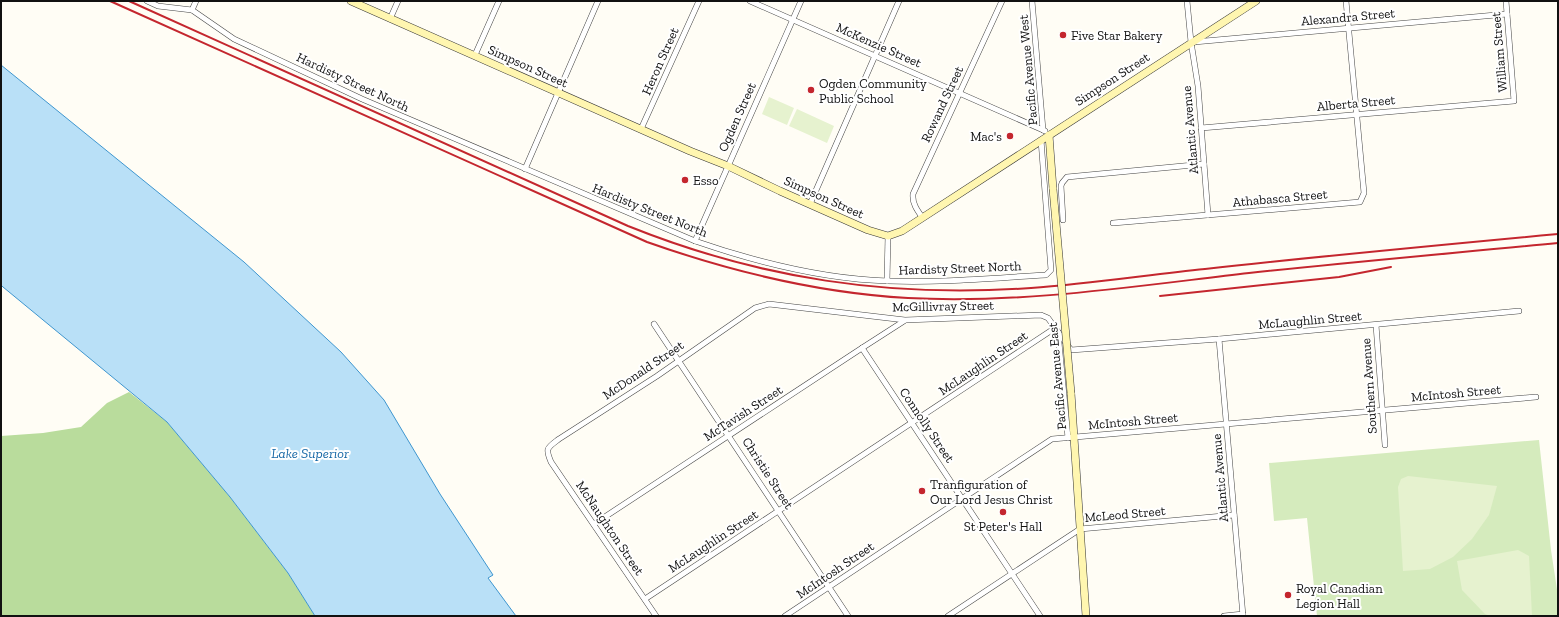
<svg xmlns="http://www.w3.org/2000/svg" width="1559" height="617" font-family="'Zilla Slab',serif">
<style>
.green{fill:#d5ebbd}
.forest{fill:#b9dc9c}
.pitch{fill:#e6f2cf}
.water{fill:#b9e0f7;stroke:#3f96cf}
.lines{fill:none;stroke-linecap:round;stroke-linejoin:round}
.street-casing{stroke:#444;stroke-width:6}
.secondary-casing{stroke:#333;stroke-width:8}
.street{stroke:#fff;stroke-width:5}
.secondary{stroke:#fff6b0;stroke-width:7}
.rail{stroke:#c4262e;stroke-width:2}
.secondary-bridge-casing{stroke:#333;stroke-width:8;stroke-linecap:butt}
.secondary-bridge{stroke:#fff6b0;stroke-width:7}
.poi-dot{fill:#c4262e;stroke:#fff;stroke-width:1.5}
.labels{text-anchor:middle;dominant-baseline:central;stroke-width:4;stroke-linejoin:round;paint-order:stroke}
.street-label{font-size:13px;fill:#111;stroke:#fff}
.poi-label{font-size:13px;fill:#111;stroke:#fff;text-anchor:start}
.water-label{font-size:14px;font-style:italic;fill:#1768a6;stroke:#fff}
</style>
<rect width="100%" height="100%" fill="#fffdf5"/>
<polygon class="green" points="1539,440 1551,550 1558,596 1558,616 1317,616 1307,518 1274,521 1269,463"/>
<polygon class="forest" points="129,392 167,422 230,497 288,573 315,616 1,616 1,436 43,433 81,427 107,403"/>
<g class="pitch">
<polygon points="769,97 794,108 787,125 762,114"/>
<polygon points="797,109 834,126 827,143 789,126"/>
<polygon points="1408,476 1497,486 1489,515 1472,539 1453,557 1430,569 1403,571 1398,487 1401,479"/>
<polygon points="1518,550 1529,556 1532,616 1490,616 1485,614 1462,590 1457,561"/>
</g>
<polygon class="water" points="1,65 244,262 341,352 384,400 440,494 493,575 488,578 516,616 315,616 288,573 230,497 167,422 3,287 1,285"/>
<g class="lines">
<defs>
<g id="street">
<path d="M147,1L158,6L192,10L234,39L362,99L695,241C756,262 822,279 888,281C940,283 993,278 1046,275L1051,270L1041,140"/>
<polyline points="750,1 1043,130"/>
<polyline points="1032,1 1043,130 1045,131"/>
<polyline points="1187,1 1191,42 1198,86 1208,215"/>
<polyline points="192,10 196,1"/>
<polyline points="390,19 398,1"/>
<polyline points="1194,42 1507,14"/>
<polyline points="475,55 499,1"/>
<polyline points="1201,128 1514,101 1506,1"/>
<polyline points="641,129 699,1"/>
<polyline points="525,169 598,1"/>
<polyline points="810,204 899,1"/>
<path d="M922,217C917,210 912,203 913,194L1002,1"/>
<polyline points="1063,220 1061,186 1062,183 1067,177 1204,164"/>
<polyline points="1113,223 1360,202 1364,193 1346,1"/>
<polyline points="695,241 801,1"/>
<polyline points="887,281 888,236"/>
<polyline points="654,324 848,616"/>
<polyline points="1376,325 1385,445"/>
<polyline points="1058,332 1068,438"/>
<polyline points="1219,339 1243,616"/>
<polyline points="862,348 1040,616"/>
<polyline points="594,524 862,348 904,321"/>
<polyline points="645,599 1055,328"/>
<path d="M656,616L551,462C545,448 547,448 559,439L657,376L755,308L769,304L905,320L1041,315L1048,318L1071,350L1219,339L1519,311"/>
<polyline points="785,616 1052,439 1536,397"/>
<polyline points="948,616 1080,529 1234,515"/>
<polyline points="1224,616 1243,614"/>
</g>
<g id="secondary">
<polyline points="351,1 690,151 728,166 780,191 868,230 888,236 902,231 1256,1"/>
<polyline points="1049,135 1053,189"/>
<polyline points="1071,393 1086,616"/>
</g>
</defs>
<use href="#street" class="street-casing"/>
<use href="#secondary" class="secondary-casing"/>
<use href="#street" class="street"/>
<use href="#secondary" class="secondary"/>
<g class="rail">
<path d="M110,1L647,242C732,272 818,293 908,298C1022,304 1136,286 1249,273C1352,262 1455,253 1558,243"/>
<path d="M129,1L628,226C760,279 889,298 1031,288C1089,284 1147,275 1205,269C1322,256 1440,245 1558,234"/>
<polyline points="1160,296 1339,277 1391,267"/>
</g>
<defs>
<polyline id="secondary-bridge" points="1053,189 1071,393"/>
</defs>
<use href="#secondary-bridge" class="secondary-bridge-casing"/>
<use href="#secondary-bridge" class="secondary-bridge"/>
</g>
<g class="poi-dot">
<circle cx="1063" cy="35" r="4"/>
<circle cx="811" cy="90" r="4"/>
<circle cx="1010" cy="136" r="4"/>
<circle cx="685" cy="180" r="4"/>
<circle cx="922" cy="491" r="4"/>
<circle cx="1003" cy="512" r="4"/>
<circle cx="1288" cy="595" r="4"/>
</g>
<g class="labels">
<g class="street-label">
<text transform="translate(1348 17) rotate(-5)">Alexandra Street</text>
<text transform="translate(879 45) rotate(24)">McKenzie Street</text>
<text transform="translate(1499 52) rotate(-95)">William Street</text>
<text transform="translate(660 61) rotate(-66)">Heron Street</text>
<text transform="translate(528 66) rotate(24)">Simpson Street</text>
<text transform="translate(1028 70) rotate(-95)">Pacific Avenue West</text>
<text transform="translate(1112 79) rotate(-33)">Simpson Street</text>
<text transform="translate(353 82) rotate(25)">Hardisty Street North</text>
<text transform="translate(1356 103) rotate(-5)">Alberta Street</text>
<text transform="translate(942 104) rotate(-65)">Rowand Street</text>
<text transform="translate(737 117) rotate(-66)">Ogden Street</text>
<text transform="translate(1190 130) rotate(-95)">Atlantic Avenue</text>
<text transform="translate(824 197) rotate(24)">Simpson Street</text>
<text transform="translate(1280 198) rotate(-5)">Athabasca Street</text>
<text transform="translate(650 210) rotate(22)">Hardisty Street North</text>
<text transform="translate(960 268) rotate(-2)">Hardisty Street North</text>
<text transform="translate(943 306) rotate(-1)">McGillivray Street</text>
<text transform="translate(1310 320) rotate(-5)">McLaughlin Street</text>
<text transform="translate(983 363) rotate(-34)">McLaughlin Street</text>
<text transform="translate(643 370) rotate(-34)">McDonald Street</text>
<text transform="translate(1057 376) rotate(-95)">Pacific Avenue East</text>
<text transform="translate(1369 386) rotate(-94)">Southern Avenue</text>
<text transform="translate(1456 393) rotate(-5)">McIntosh Street</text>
<text transform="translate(743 413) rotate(-33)">McTavish Street</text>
<text transform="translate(1133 421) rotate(-5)">McIntosh Street</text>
<text transform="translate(927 425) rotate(56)">Connolly Street</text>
<text transform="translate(768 473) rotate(57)">Christie Street</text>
<text transform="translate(1220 478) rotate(-95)">Atlantic Avenue</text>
<text transform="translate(1125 514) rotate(-5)">McLeod Street</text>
<text transform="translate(610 528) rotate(56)">McNaughton Street</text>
<text transform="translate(713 541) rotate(-33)">McLaughlin Street</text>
<text transform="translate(835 570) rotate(-34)">McIntosh Street</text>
</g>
<g class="poi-label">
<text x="1071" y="35">Five Star Bakery</text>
<text x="819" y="83">Ogden Community<tspan x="819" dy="15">Public School</tspan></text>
<text x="1002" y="136" text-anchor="end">Mac's</text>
<text x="693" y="180">Esso</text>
<text x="930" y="484">Tranfiguration of<tspan x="930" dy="15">Our Lord Jesus Christ</tspan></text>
<text x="1003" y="526" text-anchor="middle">St Peter's Hall</text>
<text x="1296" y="588">Royal Canadian<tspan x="1296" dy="15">Legion Hall</tspan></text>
</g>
<g class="water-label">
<text x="310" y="453">Lake Superior</text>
</g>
</g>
<rect width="1559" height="617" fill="none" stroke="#111111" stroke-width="4"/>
</svg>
